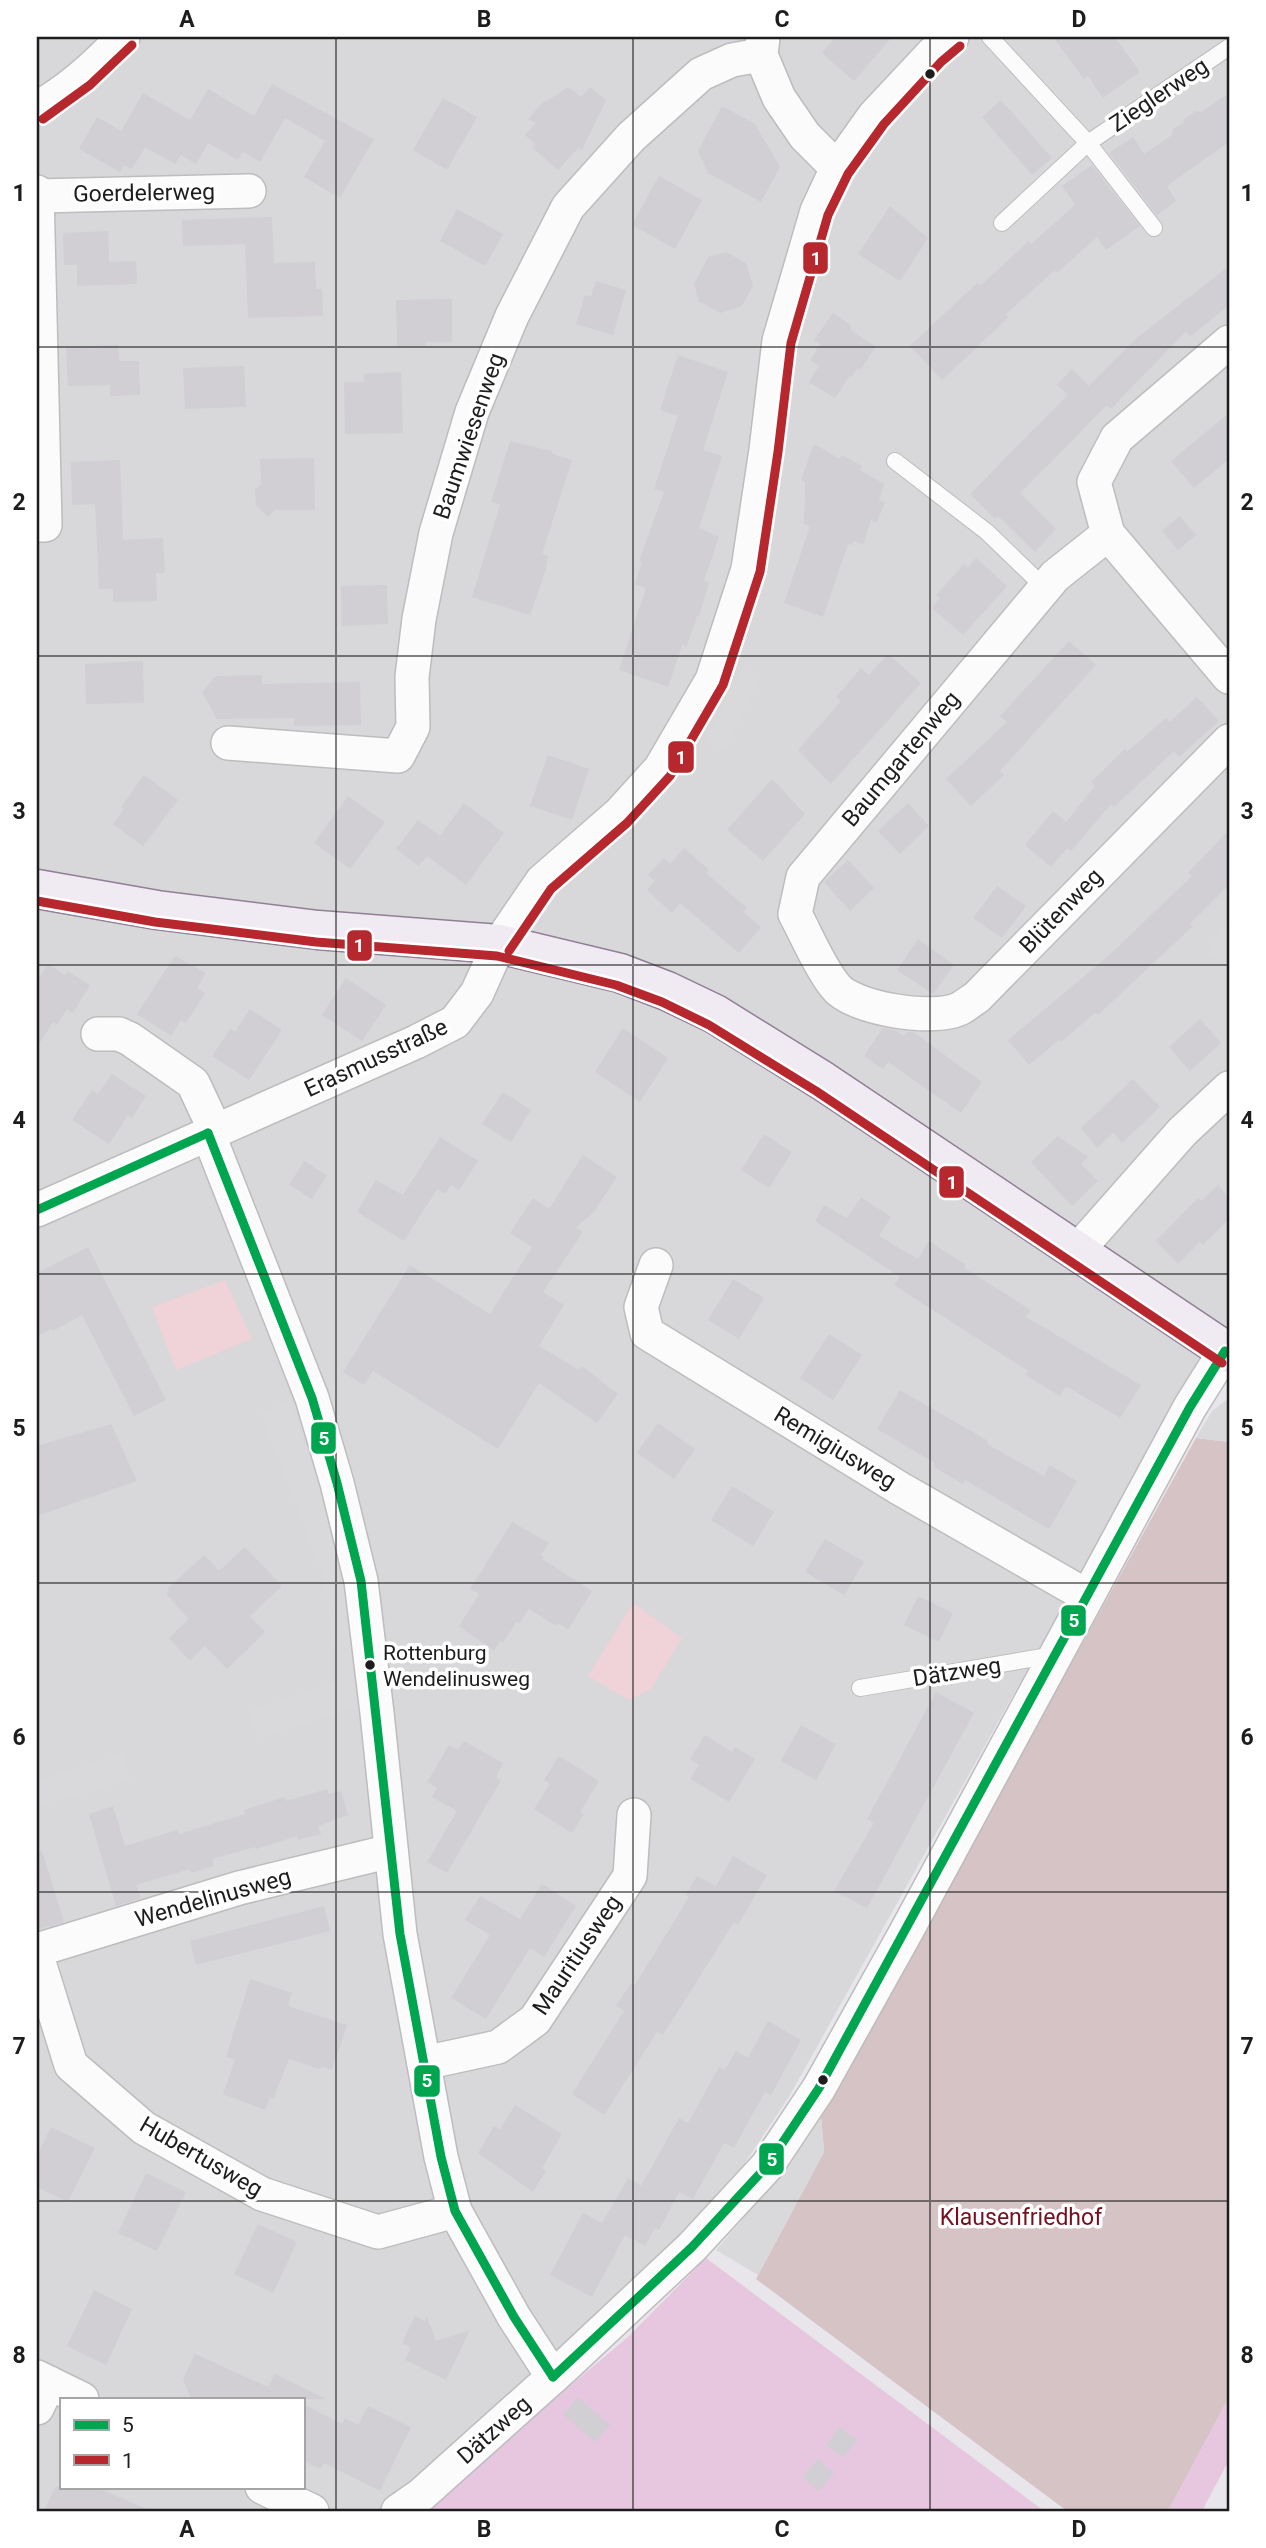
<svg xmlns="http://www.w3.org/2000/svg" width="1266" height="2548" font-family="Roboto,sans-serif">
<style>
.residential{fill:#d8d7da;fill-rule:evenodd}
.grass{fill:#e7c6df}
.cemetery{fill:#d5c3c6}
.park{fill:#f0d2d9}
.parking{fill:#d9d8da}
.building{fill:#d1cfd4}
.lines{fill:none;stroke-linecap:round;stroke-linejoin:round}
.lane-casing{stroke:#bdbcbe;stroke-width:18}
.street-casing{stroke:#bdbcbe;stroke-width:36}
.secondary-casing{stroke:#917f95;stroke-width:41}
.lane{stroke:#fcfbfc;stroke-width:16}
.street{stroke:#fcfbfc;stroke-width:33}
.secondary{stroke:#f0eaf2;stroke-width:38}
.bus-1-casing{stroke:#fff;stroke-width:14}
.bus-2-casing{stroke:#fff;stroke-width:14}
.bus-1{stroke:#00a54f;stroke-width:9}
.bus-2{stroke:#b7282e;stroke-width:9}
.grid{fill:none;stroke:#1d1d1d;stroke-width:2;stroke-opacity:0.55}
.bus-dot{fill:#1d1d1d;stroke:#fff;stroke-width:2.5}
.labels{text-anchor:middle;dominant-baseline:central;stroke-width:7;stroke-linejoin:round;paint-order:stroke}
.bus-label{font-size:21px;fill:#1d1d1d;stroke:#fff;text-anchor:start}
.street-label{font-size:23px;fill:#1d1d1d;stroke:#fff}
.park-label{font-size:23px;fill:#761020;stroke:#fff}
.line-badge{stroke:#fff;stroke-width:2.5}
.badge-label{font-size:19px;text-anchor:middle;font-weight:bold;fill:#fff}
.neatline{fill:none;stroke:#1d1d1d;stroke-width:2.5}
.grid-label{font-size:23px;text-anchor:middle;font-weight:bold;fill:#1d1d1d}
</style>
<rect width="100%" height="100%" fill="#e8e6eb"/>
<path class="residential" d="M37,37H1229V1331L1132,1482L790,2095L741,2169L672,2250L379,2511H37ZM61,2399H303V2487H61Z"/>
<g class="grass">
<polygon points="706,2258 1044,2511 422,2511 629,2336"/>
<polygon points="1229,2397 1229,2460 1202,2511 1168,2511"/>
</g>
<polygon class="cemetery" points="1196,1438 1229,1442 1229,2397 1168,2511 1067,2511 756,2279 824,2152 821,2116"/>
<g class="park">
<polygon points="225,1280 252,1339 176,1370 152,1307"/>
<polygon points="633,1603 682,1638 651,1689 629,1700 588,1676"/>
</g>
<g class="parking">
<polygon points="743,667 761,676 724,750 705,740"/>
<polygon points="1229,918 1229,968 1207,952"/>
<polygon points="1229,1398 1229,1442 1196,1438 1212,1411"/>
<polygon points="290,1400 350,1573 364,1705 257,1739 250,1711 338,1682 324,1577 261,1413"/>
<polygon points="124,1754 131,1779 37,1807 37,1780"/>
<polygon points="821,2116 824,2152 758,2275 716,2250 776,2181"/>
</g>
<g class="building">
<polygon points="836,37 892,37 854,81 822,53"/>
<polygon points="1053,37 1115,37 1140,72 1103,98 1088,76 1084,79"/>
<polygon points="272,84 374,139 340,198 304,177 325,141 285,118 260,162 243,152 238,160 208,143 196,164 181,155 175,164 145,147 132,169 124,165 120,172 79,149 97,117 121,131 143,93 190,120 208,89 254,116"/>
<polygon points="568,87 581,97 590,87 606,100 582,150 578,148 558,170 532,147 535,144 525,135 536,123 528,119 544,101 546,102"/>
<polygon points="1229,93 1229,142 1167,186 1176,201 1157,215 1109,153 1133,137 1144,154 1172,135 1173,129 1184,122 1183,120 1196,111 1201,112"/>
<polygon points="443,98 477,117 447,170 413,150"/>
<polygon points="1001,100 1052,158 1032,175 982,117"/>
<polygon points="722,106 755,124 780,167 761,202 708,173 698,151"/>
<polygon points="1092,165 1140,226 1106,250 1097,237 1057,273 1055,270 1006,314 1009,317 942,380 910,346 977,283 980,286 1029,241 1031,244 1075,205 1062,186"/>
<polygon points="659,176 702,200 675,249 632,225"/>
<polygon points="890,206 928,238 900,281 858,254"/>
<polygon points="457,209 503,234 485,266 440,241"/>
<polygon points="272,217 274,263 315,262 316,289 322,289 323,316 248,318 245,244 183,246 182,220"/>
<polygon points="108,231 109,262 136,261 137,284 77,286 77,265 64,265 63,233"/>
<polygon points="726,252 746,263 753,286 742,306 720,313 699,301 694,284 708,257"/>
<polygon points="1229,266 1229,305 1190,337 1186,331 1111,409 1107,405 1020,493 1056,529 1035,552 998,516 995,519 970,494 1068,395 1057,385 1072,369 1089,386 1138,337"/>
<polygon points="596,281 626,290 613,335 576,324 585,295 591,296"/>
<polygon points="452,299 452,342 425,342 426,346 397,347 396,300"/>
<polygon points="833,313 850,324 851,330 876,347 860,370 857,369 852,377 850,376 835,398 809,382 819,366 810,360 820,344 814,340"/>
<polygon points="118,345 119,361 139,361 140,395 110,396 110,385 68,386 66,347"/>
<polygon points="678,355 728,372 703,450 722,456 699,528 719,537 704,581 709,583 699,616 697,616 686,648 683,643 668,687 619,670 646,588 635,584 642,562 639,561 664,492 654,489 678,416 660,410"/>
<polygon points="244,366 246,407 185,409 183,368"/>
<polygon points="401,372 403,433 345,434 344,382 364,382 364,374"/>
<polygon points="1229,413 1229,459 1194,488 1171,461"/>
<polygon points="510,441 552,451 553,454 572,460 542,554 548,556 546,569 530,615 472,597 500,505 491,502"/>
<polygon points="814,444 840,459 842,455 862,466 860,470 884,484 879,500 885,502 877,522 871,520 863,545 854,541 852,545 848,544 823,617 784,603 810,526 804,524 805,482 801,480"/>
<polygon points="314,458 315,510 274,510 268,517 256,505 255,490 261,484 260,459"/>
<polygon points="120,460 123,540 163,538 165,573 156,573 157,601 113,602 113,589 99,589 95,504 72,505 71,462"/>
<polygon points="1180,516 1196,535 1178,550 1162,531"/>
<polygon points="976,558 1007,586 963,635 932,608 940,598 936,595 964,564 968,568"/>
<polygon points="387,585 388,624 342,626 341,586"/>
<polygon points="1069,641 1096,665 1000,771 1004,775 971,806 946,779 1007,722 1000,716"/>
<polygon points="888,654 921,683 831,784 798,750 841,701 836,697 861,668 869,675"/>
<polygon points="143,661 144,703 86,704 85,664"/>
<polygon points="262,675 262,684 360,682 361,725 294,726 294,718 217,719 202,692 216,676"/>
<polygon points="1197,697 1219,721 1179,757 1174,751 1114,807 1111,804 1071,851 1067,848 1051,867 1025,845 1053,811 1066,822 1095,786 1091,782 1125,749 1127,752 1166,718 1170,722"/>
<polygon points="548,755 589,769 572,820 530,806"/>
<polygon points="144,775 178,800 143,846 113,824 124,809 121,807"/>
<polygon points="772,779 805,814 763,861 727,830"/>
<polygon points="348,796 385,822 350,869 314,843"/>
<polygon points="464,803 504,833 466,885 427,856 419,866 396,849 418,820 440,836"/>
<polygon points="908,803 929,826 900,854 878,831"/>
<polygon points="1229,830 1229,885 1190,924 1193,926 1098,1015 1096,1012 1061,1042 1059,1040 1029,1065 1008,1040 1106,958 1192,876 1188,873"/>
<polygon points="684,848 709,870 706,873 747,908 743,912 761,927 739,953 680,903 672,913 647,890 655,881 648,875 664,858 670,864"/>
<polygon points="848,860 874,888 850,911 824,882"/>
<polygon points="997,886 1026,906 1002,938 973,918"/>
<polygon points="918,939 954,965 933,994 897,970"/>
<polygon points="175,956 206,973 197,988 205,993 186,1023 181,1020 171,1036 137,1014"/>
<polygon points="48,964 65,975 68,971 90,985 73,1013 67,1009 57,1025 53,1022 37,1047 37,981"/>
<polygon points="346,978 386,1005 362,1041 322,1015"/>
<polygon points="250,1009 282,1030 249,1080 212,1056 231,1028 235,1032"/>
<polygon points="1200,1019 1221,1043 1190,1071 1169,1047"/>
<polygon points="623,1028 668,1058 640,1102 595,1072"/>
<polygon points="883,1028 895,1030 904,1036 907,1032 913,1032 982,1082 961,1113 888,1062 883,1069 864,1056"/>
<polygon points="112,1074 146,1096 132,1118 128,1115 109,1144 72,1120 92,1090 98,1094"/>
<polygon points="1133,1079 1160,1107 1122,1143 1113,1133 1097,1148 1081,1128"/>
<polygon points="503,1092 531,1110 511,1142 482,1124"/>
<polygon points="764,1134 792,1152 769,1188 741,1170"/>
<polygon points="1058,1136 1088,1157 1081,1164 1098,1181 1072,1206 1031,1162"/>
<polygon points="440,1137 478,1161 459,1190 451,1185 445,1194 437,1189 404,1241 357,1212 376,1180 403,1195"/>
<polygon points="583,1155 617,1177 594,1212 576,1227 583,1232 543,1292 564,1305 539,1346 579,1370 582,1366 618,1394 597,1423 539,1383 498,1449 373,1371 364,1385 343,1372 410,1265 490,1314 532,1247 510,1233 533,1198 549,1209"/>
<polygon points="304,1161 327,1175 312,1199 289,1185"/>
<polygon points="1218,1185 1229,1197 1229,1219 1203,1245 1200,1242 1178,1264 1156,1241 1198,1198 1201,1201"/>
<polygon points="861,1197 891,1217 879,1236 918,1259 929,1241 966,1265 964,1268 1031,1310 1026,1317 1141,1385 1120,1418 1066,1386 1060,1396 1025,1375 1028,1371 894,1285 900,1277 815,1221 824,1205 847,1218"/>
<polygon points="88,1247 166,1400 134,1416 82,1315 53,1331 52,1329 37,1336 37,1273"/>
<polygon points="733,1279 764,1298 739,1339 708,1320"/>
<polygon points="829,1334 862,1355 833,1400 800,1378"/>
<polygon points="900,1390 988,1441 987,1444 1044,1476 1050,1465 1077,1481 1049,1529 965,1480 963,1484 934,1467 935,1463 877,1429"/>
<polygon points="658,1423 695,1449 674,1479 637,1453"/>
<polygon points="111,1424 137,1481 37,1516 37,1446"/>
<polygon points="732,1486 774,1512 753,1546 711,1520"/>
<polygon points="512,1522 549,1543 541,1555 544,1557 542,1559 592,1591 568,1630 558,1623 556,1626 529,1609 519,1624 516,1622 503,1643 500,1641 494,1651 459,1626 479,1594 470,1589"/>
<polygon points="825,1539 864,1562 844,1595 805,1572"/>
<polygon points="245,1547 282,1586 250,1616 265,1632 227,1669 205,1646 190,1661 169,1638 189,1619 166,1594 169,1591 167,1589 204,1555 219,1571"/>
<polygon points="918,1596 953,1613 939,1642 904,1625"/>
<polygon points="936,1692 974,1713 867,1908 834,1891 874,1823 867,1819"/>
<polygon points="801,1725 836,1744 816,1780 781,1761"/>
<polygon points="705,1735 732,1752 735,1747 755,1759 729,1802 690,1779 699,1765 690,1759"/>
<polygon points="464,1741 503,1763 496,1777 501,1780 447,1873 427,1862 457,1811 432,1797 437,1788 427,1782 449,1745 458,1750"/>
<polygon points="559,1756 599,1781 580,1812 584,1814 572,1833 534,1809 550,1784 544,1780"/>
<polygon points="327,1789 329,1794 341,1791 348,1815 318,1826 321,1834 298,1840 297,1836 256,1849 255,1847 212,1859 214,1866 191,1873 190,1869 136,1885 141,1898 116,1906 89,1814 113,1806 125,1846 178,1830 179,1834 245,1814 244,1810 285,1797 286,1801"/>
<polygon points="42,1851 64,1922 40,1929 37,1918 37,1852"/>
<polygon points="733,1856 767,1875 738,1925 734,1922 663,2035 657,2032 604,2115 572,2094 624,2011 616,2006 631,1983 635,1985 689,1897 686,1895 697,1876 716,1886"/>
<polygon points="542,1884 576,1906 544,1957 530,1948 486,2019 451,1998 490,1935 465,1920 480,1896 520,1919"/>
<polygon points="324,1906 330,1931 196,1965 190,1941"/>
<polygon points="250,1979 292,1993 288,2005 291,2007 347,2025 332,2070 322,2066 320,2069 289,2059 273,2099 270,2098 265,2110 223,2094 235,2060 226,2057"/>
<polygon points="768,2021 801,2040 771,2095 765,2092 734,2148 724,2143 693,2199 679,2192 659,2230 655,2228 645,2246 625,2235 592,2297 550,2275 583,2213 602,2223 628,2178 641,2186 679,2118 688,2123 719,2067 725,2070 736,2051 748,2058"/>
<polygon points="515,2105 562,2134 542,2168 546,2171 533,2192 478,2153 494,2126 500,2130"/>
<polygon points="51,2127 95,2148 68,2202 37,2187 37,2156"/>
<polygon points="146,2173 186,2192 157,2251 118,2233"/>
<polygon points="258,2224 297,2242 273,2293 234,2274"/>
<polygon points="94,2290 132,2309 106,2365 67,2346"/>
<polygon points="415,2316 425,2321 427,2316 436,2341 470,2330 446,2380 405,2360 411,2348 402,2343"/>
<polygon points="195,2354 268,2387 275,2374 326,2399 191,2399 183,2379"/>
<polygon points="578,2397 610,2425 595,2442 563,2414"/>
<polygon points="303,2404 342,2424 345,2418 358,2425 368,2406 411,2427 380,2491 324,2463 320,2469 303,2461"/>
<polygon points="840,2426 857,2440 843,2458 826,2445"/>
<polygon points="818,2459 834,2473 819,2491 802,2477"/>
<polygon points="55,2487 96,2487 151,2511 44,2511"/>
</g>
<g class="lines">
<defs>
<g id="lane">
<polyline points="990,37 1088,143 1154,228"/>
<polyline points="1002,223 1088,143 1229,47"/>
<polyline points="895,461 987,532 1045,588"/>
<polyline points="860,1688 1054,1655"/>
</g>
<g id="street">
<polyline points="763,37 761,55 779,98 805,136 837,168"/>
<path d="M37,108C68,91 99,63 123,37"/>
<polyline points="37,192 45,525 37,525"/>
<polyline points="38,196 249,191"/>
<polyline points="1229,342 1117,438 1094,482 1108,534 1229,677"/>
<path d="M1108,534L1055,576L1045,588L803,877L795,914C807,936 819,966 835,986C852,1009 933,1021 959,1009C965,1006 971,1001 977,997L1229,741"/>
<polyline points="228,743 398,756 413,727 412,677 419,619 436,533 472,412 512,316 568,207 631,137 701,74 732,60 761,55"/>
<polyline points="98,1034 119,1034 130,1039 193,1083 215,1130"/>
<polyline points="208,1133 312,1398 337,1483 361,1581 377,1713 400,1934 441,2157 455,2211 514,2317 553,2377"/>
<polyline points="37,1210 416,1042 455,1022 477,993 499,944 542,881 619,814 660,769 712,680 748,569 766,450 779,341 817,211 837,168 874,116 933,53 952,37"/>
<polyline points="1077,1251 1182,1132 1229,1088"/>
<polyline points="656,1265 641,1307 647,1333 899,1488 1087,1596"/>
<polyline points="37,1950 239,1888 391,1851"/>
<polyline points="37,1956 71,2065 144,2128 262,2194 378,2232 455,2211"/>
<polyline points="424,2063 498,2047 535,2020 630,1876 634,1815"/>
<polyline points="37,2377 82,2399"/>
<polyline points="37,2408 49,2383"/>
<polyline points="262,2487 312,2511"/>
<polyline points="398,2511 421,2495 565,2366 692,2247 767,2166 819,2088 906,1932 1190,1407 1225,1351"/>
</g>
<polyline id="secondary" points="37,889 157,910 318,930 499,944 620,973 667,991 715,1014 823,1081 1229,1353"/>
</defs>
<use href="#lane" class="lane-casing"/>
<use href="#street" class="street-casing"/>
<use href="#secondary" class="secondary-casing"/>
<use href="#lane" class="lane"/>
<use href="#street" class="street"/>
<use href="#secondary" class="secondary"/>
<defs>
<g id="bus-1">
<polyline points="208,1133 312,1398 337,1483 361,1581 400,1934 441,2157 455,2211 514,2317 553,2377"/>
<polyline points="37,1210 208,1133"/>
<polyline points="553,2377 692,2247 767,2166 819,2088 1190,1407 1225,1351"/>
</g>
<g id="bus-2">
<polyline points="43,119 90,85 132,45"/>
<polyline points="37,901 155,922 316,942 497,956 616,985 662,1002 709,1025 816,1091 1222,1363"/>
<polyline points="509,951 551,889 627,823 670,776 723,685 760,572 778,452 791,343 828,215 848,174 884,124 941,62 960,46"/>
</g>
</defs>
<use href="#bus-1" class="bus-1-casing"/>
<use href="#bus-2" class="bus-2-casing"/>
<use href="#bus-1" class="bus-1"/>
<use href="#bus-2" class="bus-2"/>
</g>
<path class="grid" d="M336,37V2511M633,37V2511M930,37V2511M37,347H1229M37,656H1229M37,965H1229M37,1274H1229M37,1583H1229M37,1892H1229M37,2201H1229"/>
<g class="bus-dot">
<circle cx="930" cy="74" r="6"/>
<circle cx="370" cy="1665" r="6"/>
<circle cx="823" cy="2080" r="6"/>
</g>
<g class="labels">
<g class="bus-label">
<text x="383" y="1653">Rottenburg<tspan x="383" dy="26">Wendelinusweg</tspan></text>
</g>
<g class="street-label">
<text transform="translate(1159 95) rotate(-34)">Zieglerweg</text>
<text transform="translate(144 193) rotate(-1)">Goerdelerweg</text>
<text transform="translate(469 436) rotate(-71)">Baumwiesenweg</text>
<text transform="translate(901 759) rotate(-50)">Baumgartenweg</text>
<text transform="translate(1061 911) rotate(-46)">Blütenweg</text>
<text transform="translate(376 1058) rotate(-25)">Erasmusstraße</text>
<text transform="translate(835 1448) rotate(31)">Remigiusweg</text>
<text transform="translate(957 1672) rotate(-9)">Dätzweg</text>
<text transform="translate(213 1898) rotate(-16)">Wendelinusweg</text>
<text transform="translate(577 1955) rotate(-56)">Mauritiusweg</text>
<text transform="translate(201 2157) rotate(30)">Hubertusweg</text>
<text transform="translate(494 2430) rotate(-42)">Dätzweg</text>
</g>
<g class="park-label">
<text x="1021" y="2217">Klausenfriedhof</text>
</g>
</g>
<g class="line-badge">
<rect x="802" y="241" width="27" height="34" rx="7" fill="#b7282e"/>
<rect x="667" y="740" width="28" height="34" rx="7" fill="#b7282e"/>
<rect x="346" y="929" width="27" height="33" rx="7" fill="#b7282e"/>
<rect x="938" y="1165" width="27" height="34" rx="7" fill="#b7282e"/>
<rect x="310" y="1421" width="27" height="34" rx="7" fill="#00a54f"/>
<rect x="1060" y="1604" width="27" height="33" rx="7" fill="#00a54f"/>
<rect x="413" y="2064" width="28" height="34" rx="7" fill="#00a54f"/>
<rect x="758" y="2142" width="27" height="34" rx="7" fill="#00a54f"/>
</g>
<g class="badge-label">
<text x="816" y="265">1</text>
<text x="681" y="764">1</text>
<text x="359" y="952">1</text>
<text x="952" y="1189">1</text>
<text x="324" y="1445">5</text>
<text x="1074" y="1627">5</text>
<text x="427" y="2087">5</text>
<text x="772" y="2166">5</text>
</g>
<rect width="1266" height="2548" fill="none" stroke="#ffffff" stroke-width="77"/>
<rect x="60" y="2398" width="245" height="91" fill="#ffffff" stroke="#a5a5a5" stroke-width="2"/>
<rect x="74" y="2420" width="35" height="10" fill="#00a54f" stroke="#a5a5a5" stroke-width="2"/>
<text x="122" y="2432" font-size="21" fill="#1d1d1d">5</text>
<rect x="74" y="2455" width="35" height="10" fill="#b7282e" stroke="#a5a5a5" stroke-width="2"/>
<text x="122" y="2468" font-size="21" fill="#1d1d1d">1</text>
<rect x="38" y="38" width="1190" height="2472" class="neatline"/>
<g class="grid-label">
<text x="187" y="27">A</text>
<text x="484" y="27">B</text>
<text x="782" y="27">C</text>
<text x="1079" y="27">D</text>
<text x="19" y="201">1</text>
<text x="1247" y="201">1</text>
<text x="19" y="510">2</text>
<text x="1247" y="510">2</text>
<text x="19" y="819">3</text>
<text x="1247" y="819">3</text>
<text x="19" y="1128">4</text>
<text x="1247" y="1128">4</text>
<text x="19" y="1436">5</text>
<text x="1247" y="1436">5</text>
<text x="19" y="1745">6</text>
<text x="1247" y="1745">6</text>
<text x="19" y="2054">7</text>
<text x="1247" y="2054">7</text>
<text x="19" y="2363">8</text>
<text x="1247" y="2363">8</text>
<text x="187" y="2537">A</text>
<text x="484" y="2537">B</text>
<text x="782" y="2537">C</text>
<text x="1079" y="2537">D</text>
</g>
</svg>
